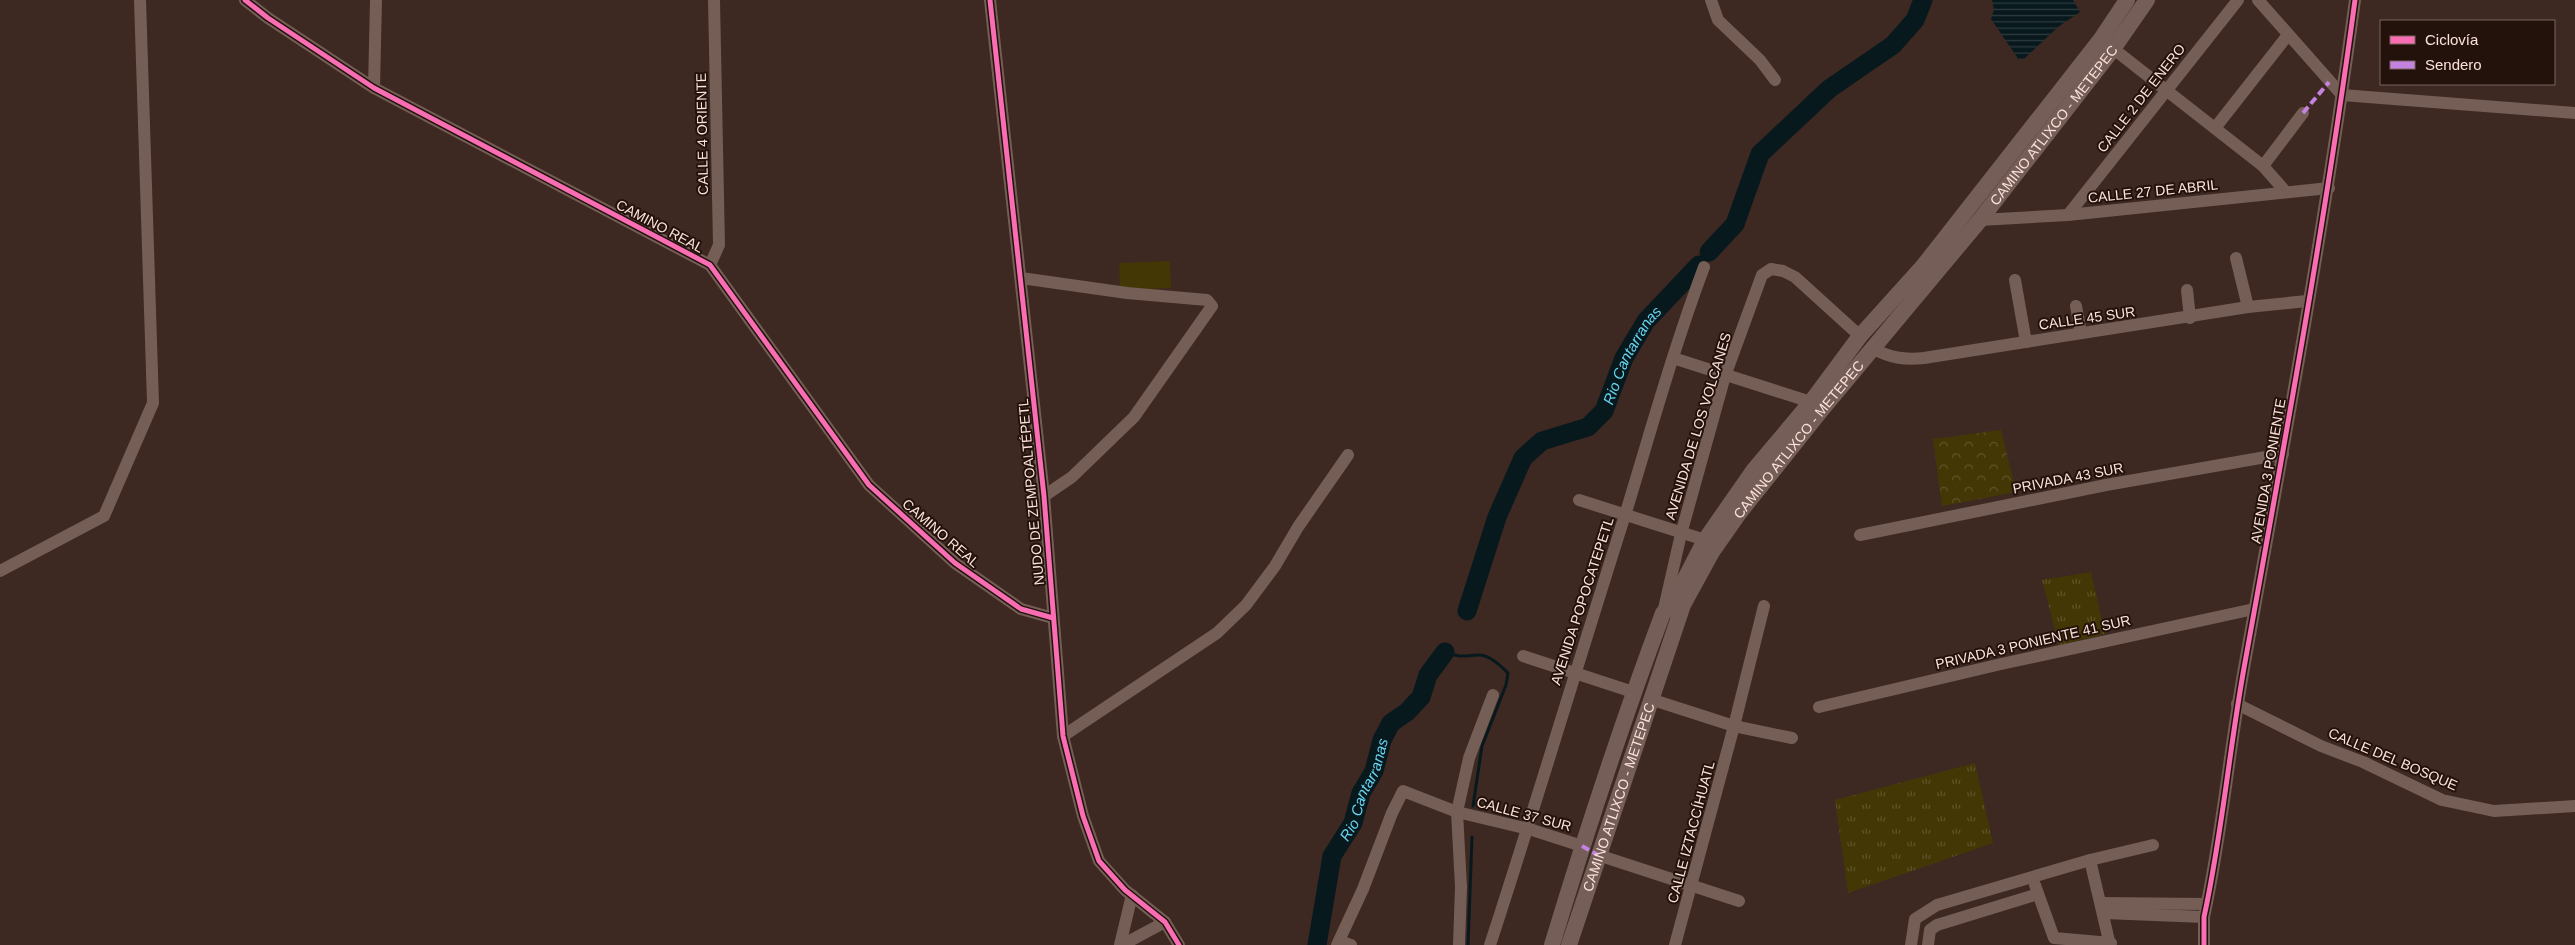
<svg xmlns="http://www.w3.org/2000/svg" width="2575" height="945" font-family="Arial,sans-serif">
<style>
.grass{fill:url(#grass-tufts)}
.park{fill:url(#park-crowns)}
.pitch{fill:#433805}
.water{fill:url(#water-rules)}
.lines{fill:none;stroke-linecap:round;stroke-linejoin:round}
.stream{stroke:#08191e;stroke-width:3}
.river{stroke:#08191e;stroke-width:19}
.minor{stroke:#745e56;stroke-width:12}
.major{stroke:#755e57;stroke-width:16}
.quiet{stroke:#c483df;stroke-width:4;stroke-dasharray:8 4;stroke-linecap:butt}
.cycleway-casing{stroke:#23110c;stroke-width:8}
.cycleway{stroke:#f96db3;stroke-width:5}
.labels{text-anchor:middle;dominant-baseline:central;stroke-width:4;stroke-linejoin:round;paint-order:stroke}
.street-label{font-size:14px;fill:#fce2d9;stroke:#23110c}
.water-label{font-size:15px;font-style:italic;fill:#67d4f2;stroke:#23110c}
</style>
<defs>
<pattern id="grass-tufts" width="24" height="20" patternUnits="userSpaceOnUse" patternTransform="scale(1.25)"><rect width="24" height="20" fill="#433805"/><path d="M3 7l-1-3M5 7V3M7 7l1-3M15 17l-1-3M17 17v-4M19 17l1-3" fill="none" stroke="#5f5429"/></pattern>
<pattern id="park-crowns" width="20" height="18" patternUnits="userSpaceOnUse" patternTransform="scale(1.25)"><rect width="20" height="18" fill="#433805"/><path d="M2 6a3 3 0 1 1 6 0M12 15a3 3 0 1 1 6 0" fill="none" stroke="#5f5429"/></pattern>
<pattern id="water-rules" width="6" height="5" patternUnits="userSpaceOnUse" patternTransform="scale(1.25)"><rect width="6" height="5" fill="#08191e"/><path d="M0 2.5h6" fill="none" stroke="#2d3a3e"/></pattern>
</defs>
<rect width="100%" height="100%" fill="#3d2822"/>
<g class="grass">
<polygon points="2091,572 2105,634 2059,645 2042,580"/>
<polygon points="1975,763 1993,843 1848,893 1835,800"/>
</g>
<polygon class="park" points="2001,430 2016,492 1942,506 1933,439"/>
<polygon class="pitch" points="1170,261 1171,288 1120,290 1119,263"/>
<polygon class="water" points="1992,0 2073,0 2080,12 2058,27 2025,58 2019,60 1991,19 1994,10"/>
<g class="lines">
<g class="stream">
<path d="M1445,652C1475,665 1476,640 1508,673L1506,685L1482,746L1473,806"/>
<polyline points="1468,945 1472,837"/>
</g>
<g class="river">
<polyline points="1709,252 1735,224 1760,154 1829,89 1893,45 1915,20 1923,0"/>
<path id="s1" d="M1467,611L1497,517L1523,458L1542,441L1588,427L1604,411L1624,358L1646,321L1699,265"/>
<path id="s2" d="M1317,945L1332,856L1353,823L1361,793L1374,771L1382,740L1391,723L1407,712L1421,697L1428,675L1445,652"/>
</g>
<g class="minor">
<polyline points="245,0 268,18 374,88 710,265 869,485 955,563 1021,609 1053,618"/>
<polyline points="990,0 1044,496 1063,736 1083,816 1099,861 1125,890 1165,922 1179,945"/>
<polyline points="1711,0 1718,20 1760,60 1775,80"/>
<polyline points="2258,0 2342,95"/>
<polyline points="2106,43 2263,166 2285,191"/>
<polyline points="374,88 376,0"/>
<polyline points="2342,95 2575,113"/>
<polyline points="2215,128 2288,35"/>
<polyline points="2263,166 2303,113"/>
<polyline points="2068,215 2238,0"/>
<polyline points="1980,220 2068,215 2329,188"/>
<polyline points="2236,258 2248,307"/>
<polyline points="710,265 719,245 714,0"/>
<polyline points="1021,278 1127,293 1207,300 1212,306 1134,417 1072,477 1044,496"/>
<polyline points="2015,280 2026,342"/>
<polyline points="2187,290 2190,318"/>
<polyline points="2076,306 2081,333"/>
<path d="M1872,348C1890,358 1904,360 1924,358L2248,307L2307,301"/>
<polyline points="1673,358 1811,402"/>
<polyline points="1579,500 1705,540"/>
<polyline points="1860,535 2106,485 2283,454"/>
<polyline points="0,571 104,516 153,403 140,0"/>
<polyline points="1663,613 1681,534 1725,376 1762,275 1771,269 1783,271 1795,277 1860,336"/>
<polyline points="1523,656 1633,692"/>
<polyline points="1650,699 1734,726 1792,738"/>
<polyline points="2237,704 2321,746 2363,762 2442,800 2494,811 2575,806"/>
<polyline points="1819,707 2001,664 2254,609"/>
<polyline points="1063,736 1217,633 1246,605 1275,566 1298,527 1348,455"/>
<polyline points="1598,855 1739,901"/>
<polyline points="2090,860 2110,945"/>
<polyline points="2035,885 2054,938 2111,943"/>
<polyline points="2101,903 2206,904"/>
<polyline points="2104,913 2204,917"/>
<polyline points="1339,941 1351,945"/>
<polyline points="1120,945 1132,895"/>
<polyline points="1122,945 1165,922"/>
<polyline points="1337,945 1363,889 1392,813 1403,791 1457,812 1529,829 1582,846"/>
<polyline points="1459,945 1461,887 1457,812 1469,758 1493,695"/>
<path d="M1490,945C1537,801 1580,656 1626,512C1651,430 1674,347 1704,267"/>
<polyline points="1675,945 1734,726 1764,606"/>
<polyline points="1911,945 1915,919 1937,905 2090,860 2153,845"/>
<polyline points="1928,945 1930,930 1937,925 2038,894"/>
<path d="M2204,945V917C2222,835 2229,751 2244,668C2284,446 2325,224 2355,0"/>
</g>
<g class="major">
<path d="M1552,945C1586,833 1622,722 1663,613L1670,608L1705,540L1753,471L1811,402L1860,336L1924,265L2101,39L2127,0"/>
<path id="s3" d="M1569,945L1683,605L1712,552L1740,512L1823,408L1980,220L2113,49L2147,0"/>
</g>
<g class="quiet">
<polyline points="2303,113 2329,82"/>
<polyline points="1582,846 1598,855"/>
</g>
<defs>
<g id="cycleway">
<polyline points="245,0 268,18 374,88 710,265 869,485 955,563 1021,609 1053,618"/>
<polyline points="990,0 1044,496 1063,736 1083,816 1099,861 1125,890 1165,922 1179,945"/>
<path d="M2204,945V917C2222,835 2229,751 2244,668C2284,446 2325,224 2355,0"/>
</g>
</defs>
<use href="#cycleway" class="cycleway-casing"/>
<use href="#cycleway" class="cycleway"/>
</g>
<g class="labels">
<g class="street-label">
<text transform="translate(2141 98) rotate(-52)">CALLE 2 DE ENERO</text>
<text stroke="none"><textPath href="#s3" startOffset="966">CAMINO ATLIXCO - METEPEC</textPath></text>
<text transform="translate(702 134) rotate(-91)">CALLE 4 ORIENTE</text>
<text transform="translate(2153 191) rotate(-6)">CALLE 27 DE ABRIL</text>
<text transform="translate(660 226) rotate(28)">CAMINO REAL</text>
<text transform="translate(2087 318) rotate(-8)">CALLE 45 SUR</text>
<text transform="translate(1698 426) rotate(-73)">AVENIDA DE LOS VOLCANES</text>
<text stroke="none"><textPath href="#s3" startOffset="561">CAMINO ATLIXCO - METEPEC</textPath></text>
<text transform="translate(2268 471) rotate(-80)">AVENIDA 3 PONIENTE</text>
<text transform="translate(2068 478) rotate(-11)">PRIVADA 43 SUR</text>
<text transform="translate(1031 492) rotate(-95)">NUDO DE ZEMPOALTÉPETL</text>
<text transform="translate(941 533) rotate(41)">CAMINO REAL</text>
<text transform="translate(1582 601) rotate(-72)">AVENIDA POPOCATEPETL</text>
<text transform="translate(2033 642) rotate(-13)">PRIVADA 3 PONIENTE 41 SUR</text>
<text transform="translate(2393 759) rotate(23)">CALLE DEL BOSQUE</text>
<text stroke="none"><textPath href="#s3" startOffset="156">CAMINO ATLIXCO - METEPEC</textPath></text>
<text transform="translate(1524 814) rotate(15)">CALLE 37 SUR</text>
<text transform="translate(1691 832) rotate(-75)">CALLE IZTACCÍHUATL</text>
</g>
<g class="water-label">
<text stroke="none"><textPath href="#s1" startOffset="322">Rio Cantarranas</textPath></text>
<text stroke="none"><textPath href="#s2" startOffset="165">Rio Cantarranas</textPath></text>
</g>
</g>
<rect x="2380" y="20" width="175" height="65" fill="#23110c" stroke="#7a655e"/>
<rect x="2390" y="36" width="25" height="8" fill="#f96db3" stroke="#7a655e"/>
<text x="2425" y="45" font-size="15" fill="#fce2d9">Ciclovía</text>
<rect x="2390" y="61" width="25" height="8" fill="#c483df" stroke="#7a655e"/>
<text x="2425" y="70" font-size="15" fill="#fce2d9">Sendero</text>
</svg>
